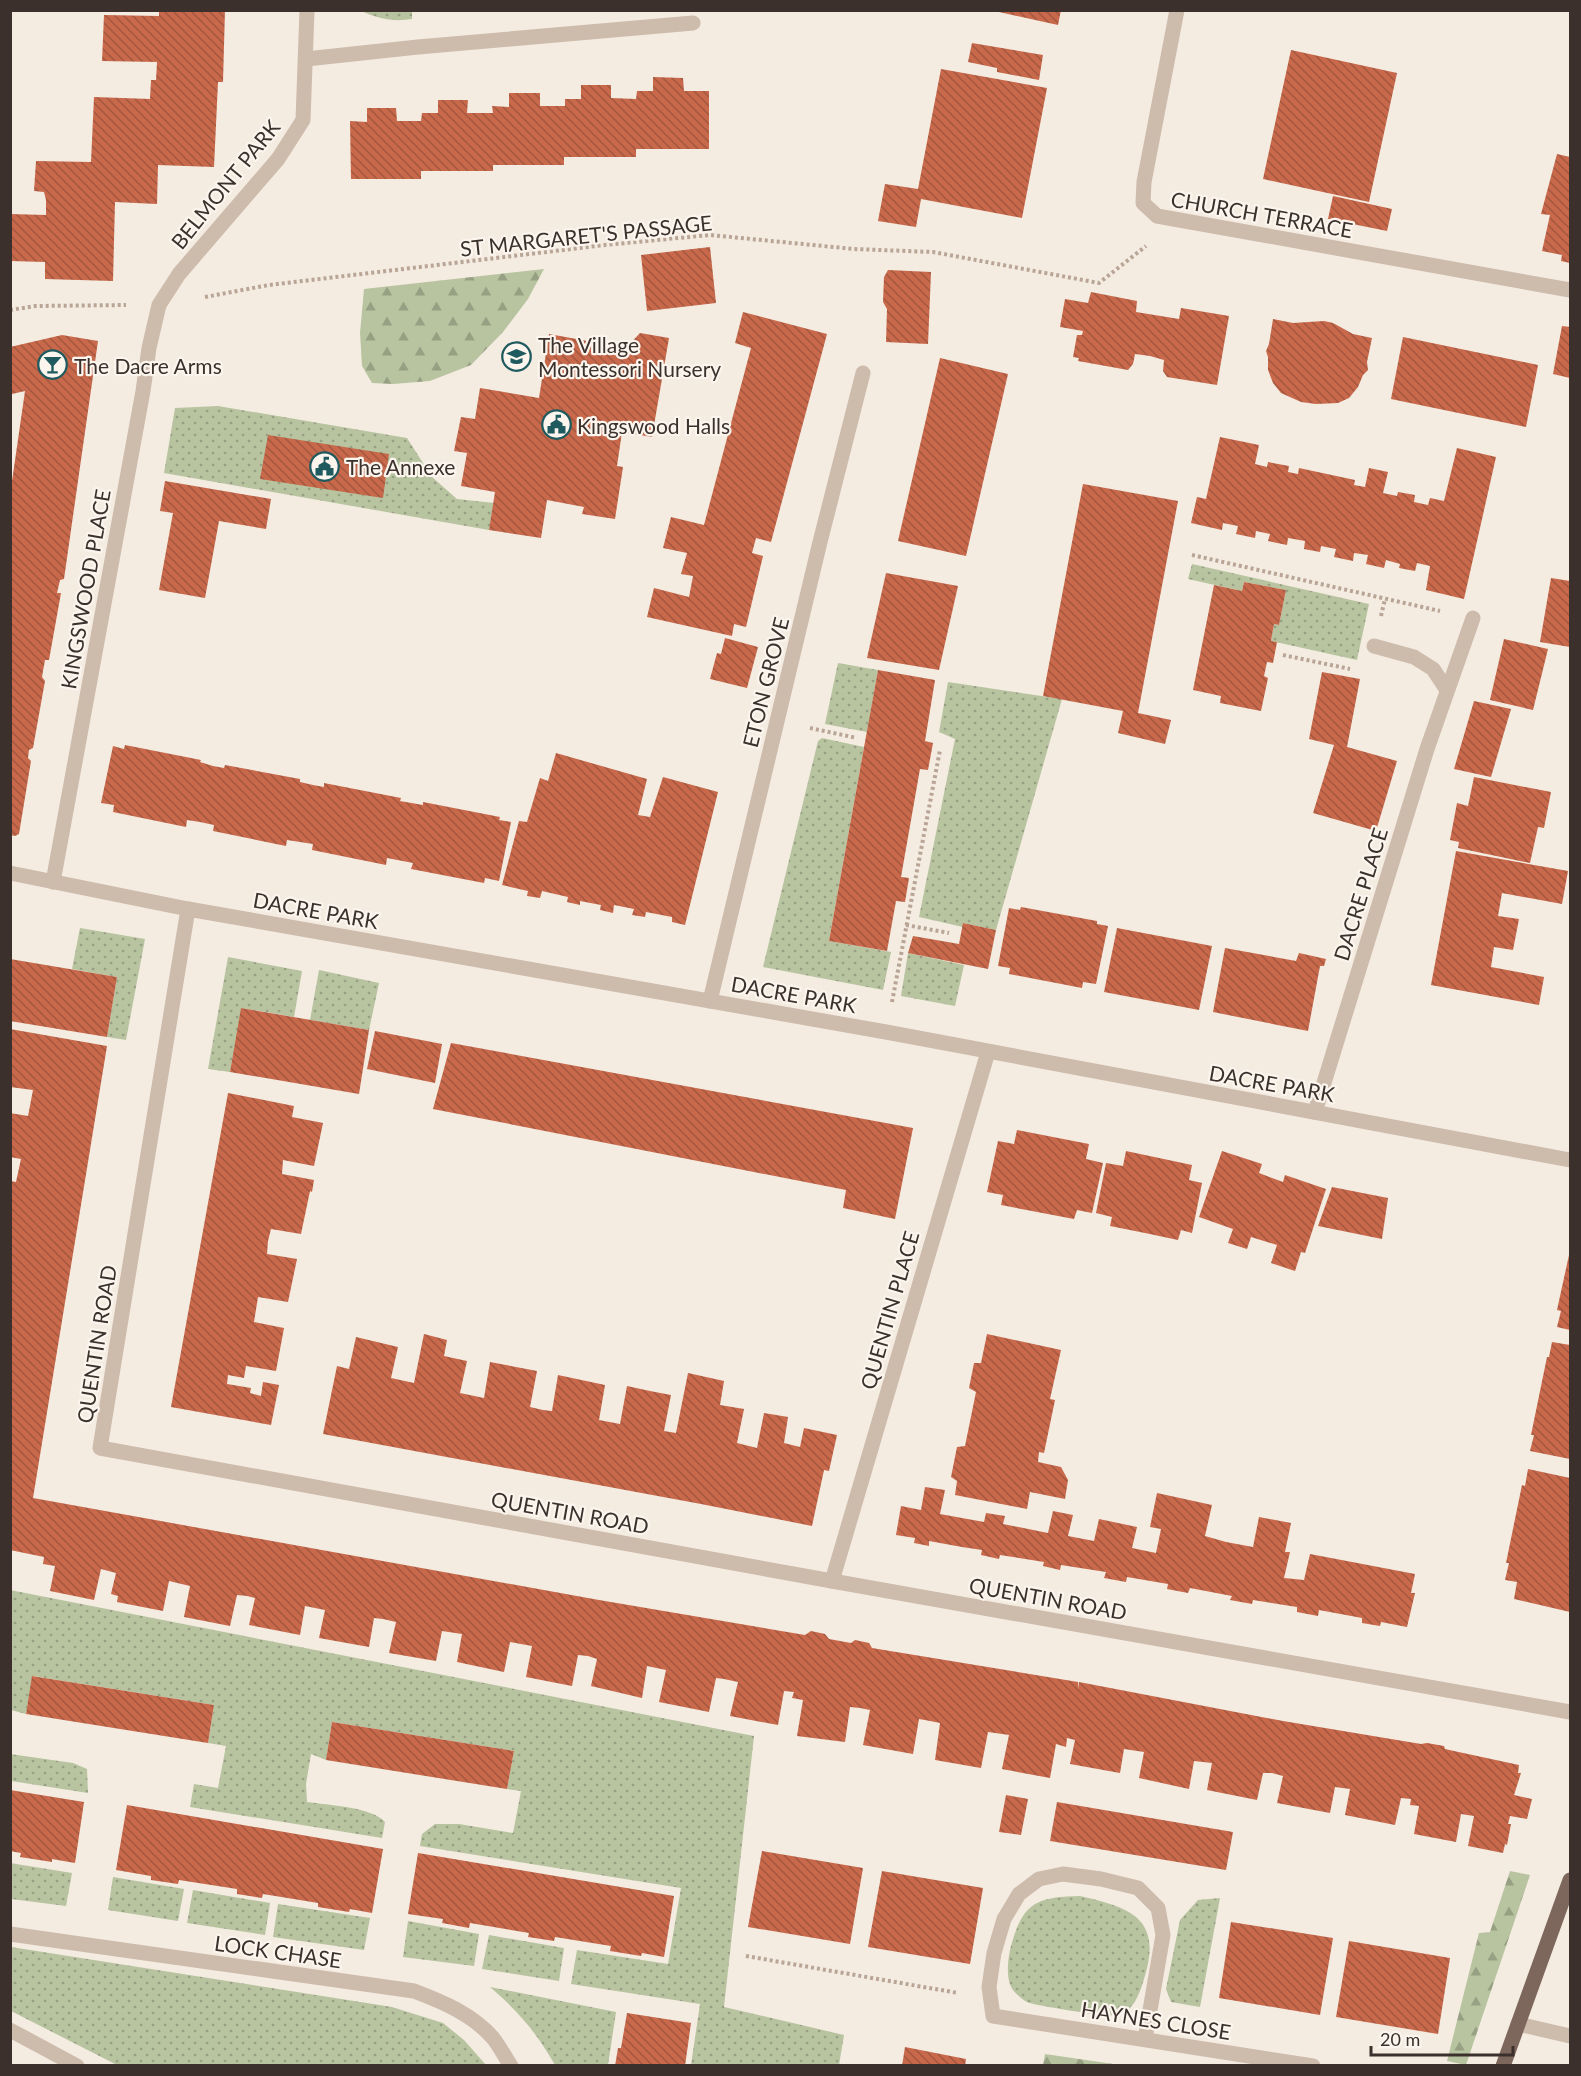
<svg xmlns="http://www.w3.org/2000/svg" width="1581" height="2076" font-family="Lato,sans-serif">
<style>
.grass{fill:url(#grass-dots)}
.forest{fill:url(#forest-firs)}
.building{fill:url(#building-back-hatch)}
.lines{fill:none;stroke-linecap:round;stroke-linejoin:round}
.path{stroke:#b9a596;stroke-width:4;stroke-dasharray:3 3;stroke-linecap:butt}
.minor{stroke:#cdbbac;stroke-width:15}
.major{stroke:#7d675c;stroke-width:15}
.labels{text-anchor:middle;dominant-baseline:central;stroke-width:4.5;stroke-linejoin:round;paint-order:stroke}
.street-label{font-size:21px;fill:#3b302b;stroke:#fbf5ee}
.poi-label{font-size:21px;fill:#3b302b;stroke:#fbf5ee;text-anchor:start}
</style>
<defs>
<pattern id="grass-dots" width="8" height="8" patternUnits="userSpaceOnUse" patternTransform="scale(1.5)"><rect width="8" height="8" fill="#b8c4a0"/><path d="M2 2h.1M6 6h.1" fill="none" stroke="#97a083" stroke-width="1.8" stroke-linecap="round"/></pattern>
<pattern id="forest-firs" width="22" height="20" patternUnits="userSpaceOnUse" patternTransform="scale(1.5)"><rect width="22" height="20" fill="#b8c4a0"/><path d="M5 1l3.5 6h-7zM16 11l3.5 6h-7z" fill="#97a083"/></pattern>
<pattern id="building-back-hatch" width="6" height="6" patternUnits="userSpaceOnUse" patternTransform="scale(1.5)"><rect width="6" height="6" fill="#c8694b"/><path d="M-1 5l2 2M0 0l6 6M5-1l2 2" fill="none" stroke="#a4573f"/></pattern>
</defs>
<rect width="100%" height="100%" fill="#f4ebe1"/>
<g class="grass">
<path d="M361,11H412V19C393,22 379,19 361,11Z"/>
<polygon points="218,406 407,438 432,477 457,499 494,503 489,530 164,473 175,408"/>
<polygon points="1192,564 1369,604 1357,660 1271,641 1274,624 1279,625 1286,590 1244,582 1242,591 1188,579"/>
<polygon points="838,663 878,670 867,732 825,724"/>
<polygon points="948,682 1062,699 996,930 963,923 963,927 919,917 955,739 939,732"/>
<polygon points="822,738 864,747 829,941 891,952 883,990 763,967 818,741"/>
<polygon points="80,928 145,939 126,1040 107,1037 117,977 72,969"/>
<polygon points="908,953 964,965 955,1006 901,996"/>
<polygon points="228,957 302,971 294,1017 242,1008 230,1072 208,1069"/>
<polygon points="319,970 379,983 369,1030 310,1020"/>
<path d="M10,1590L754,1736L724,2007L844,2035L839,2065H691L700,2004L571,1984L577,1950L668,1964L681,1888L420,1846L422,1834L435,1824H459L513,1833L521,1791L507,1789L514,1751L332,1722L326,1760L311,1754L306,1784L307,1802C327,1805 372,1807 385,1822L382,1838L190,1807L194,1784L218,1788L226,1746L208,1743L214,1705L33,1676L26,1714L11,1710Z"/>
<polygon points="10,1754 73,1763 87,1769 88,1793 11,1781"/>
<polygon points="10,1863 72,1873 66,1906 11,1899"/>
<polygon points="113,1877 184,1889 178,1921 108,1910"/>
<polygon points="193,1890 270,1903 265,1935 187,1923"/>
<path d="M1080,1896C1132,1908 1163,1919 1144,1979C1141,1989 1136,2005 1126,2011C1122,2013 1113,2015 1109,2016C1103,2016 1032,2005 1027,2002C1023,2000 1016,1994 1013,1990C1005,1979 1008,1958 1011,1946C1023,1902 1037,1897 1080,1896Z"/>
<polygon points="1220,1898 1200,2007 1171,2002 1166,1989 1180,1920 1198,1900"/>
<polygon points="278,1904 370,1918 364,1950 273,1937"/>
<polygon points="408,1921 479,1934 474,1966 403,1957"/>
<polygon points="489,1935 564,1948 559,1981 482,1969"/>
<polygon points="11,1947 392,2007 443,2023 464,2040 486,2065 117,2065 11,2011"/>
<path d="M490,1987L616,2012L608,2065H555C536,2032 519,2012 490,1987Z"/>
</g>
<g class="forest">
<polygon points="544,269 528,299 503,332 471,365 430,381 393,384 372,383 362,366 360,333 364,289"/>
<polygon points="1510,1871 1530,1875 1466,2065 1447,2061 1479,1933 1490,1932"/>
<polygon points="1045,2054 1120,2065 1043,2065"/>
</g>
<g class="building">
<polygon points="159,10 225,10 223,82 218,82 214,167 158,165 157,204 115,202 113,281 45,279 45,262 10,261 10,214 46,215 46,200 44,192 34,191 36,161 91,162 94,97 150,99 151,80 156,80 157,62 102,61 104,15 159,16"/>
<polygon points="990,10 1061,10 1058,25"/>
<polygon points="972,43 1043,55 1039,80 997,72 997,68 968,62"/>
<polygon points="1291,50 1397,73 1369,202 1263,179"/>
<polygon points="941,69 1047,88 1022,218 921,199 916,227 878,221 885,184 918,189"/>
<polygon points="653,77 683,78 684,91 709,91 709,149 636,149 636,157 564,157 564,165 493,165 493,171 421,171 421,179 351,179 350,121 367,122 367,108 396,108 397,121 421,121 422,113 438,113 438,100 468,100 467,113 493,113 492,106 509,107 509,93 540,93 540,106 565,106 565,99 581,99 581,85 611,85 611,98 636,99 637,91 653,91"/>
<polygon points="1557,154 1570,157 1570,263 1561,261 1562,255 1542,251 1550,215 1541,214"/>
<polygon points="1333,196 1392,209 1387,231 1328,219"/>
<polygon points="710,247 716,303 647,311 641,255"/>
<polygon points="888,270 931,272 928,344 886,342 887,309 883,302 884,277"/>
<polygon points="1091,292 1137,301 1136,312 1179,319 1181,308 1229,316 1217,385 1167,377 1163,371 1164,360 1150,356 1135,354 1133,364 1128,370 1078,361 1079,358 1073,357 1077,335 1082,335 1083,331 1060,327 1065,299 1088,303"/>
<polygon points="743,312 827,334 771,542 756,538 752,553 763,556 746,627 734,624 732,636 647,617 654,588 689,597 693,576 681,574 687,553 663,548 671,517 704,525 751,348 735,343"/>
<polygon points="1273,319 1293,323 1324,321 1333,323 1353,334 1372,338 1367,362 1368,370 1363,375 1358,387 1349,398 1338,403 1316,404 1301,402 1281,393 1273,383 1268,370 1268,357 1266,351 1269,344"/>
<polygon points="1562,326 1570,327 1570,378 1553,374"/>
<polygon points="640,333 669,338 652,437 622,432 617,466 623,467 615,519 582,514 584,507 547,500 541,538 489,530 495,492 461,486 467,453 454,451 461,417 475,419 480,388 539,398 549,334 626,348"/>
<polygon points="62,335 98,341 64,579 60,580 57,593 61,593 49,660 45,660 43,671 42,677 45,681 33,748 29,750 28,758 31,761 19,834 15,836 10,835 10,495 25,391 12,394 10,347"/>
<polygon points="1403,337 1538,365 1526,427 1391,399"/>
<polygon points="940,358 1008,374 966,556 898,541"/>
<polygon points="268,435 389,454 383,498 260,479"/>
<polygon points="1220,437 1259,445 1255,464 1267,467 1268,462 1289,466 1288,472 1298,474 1299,468 1355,480 1354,485 1365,487 1369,468 1388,472 1383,493 1397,496 1398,492 1415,495 1414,502 1428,505 1430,498 1444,501 1457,448 1496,457 1464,599 1426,590 1430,566 1417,563 1415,571 1399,568 1400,564 1386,560 1384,568 1366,564 1368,555 1354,553 1353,561 1334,557 1336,549 1321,546 1320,552 1304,549 1305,541 1288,538 1287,545 1268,541 1270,534 1256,531 1255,538 1236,534 1238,526 1223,523 1222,530 1191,523 1197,497 1206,499"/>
<polygon points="165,481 271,499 266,529 219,521 205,598 159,590 173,513 160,511"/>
<polygon points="1083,484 1178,501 1138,713 1171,720 1165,744 1118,733 1123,711 1043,696"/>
<polygon points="886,573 958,586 939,670 867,658"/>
<polygon points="1551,578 1570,581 1570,647 1540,642"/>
<polygon points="1244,582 1286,590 1279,625 1274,624 1271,641 1277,642 1273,663 1267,662 1264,676 1268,678 1261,711 1220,703 1221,696 1193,690 1214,585 1242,591"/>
<polygon points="725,638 758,647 747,688 710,679 717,653 721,654"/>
<polygon points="1504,639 1548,649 1533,710 1490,700"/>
<polygon points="878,670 935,680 925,741 933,743 928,770 920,769 901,877 909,878 905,902 896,901 887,951 829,941"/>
<polygon points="1322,672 1360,679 1347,747 1397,761 1376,831 1313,813 1334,745 1309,739"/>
<polygon points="1474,701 1511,709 1491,777 1454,769"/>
<polygon points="125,745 201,760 200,762 213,766 224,768 225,765 300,779 300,782 313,785 324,787 324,783 401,798 400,801 423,805 423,802 500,817 499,820 511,822 499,881 485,878 484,883 411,869 413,863 387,858 386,865 312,850 313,844 287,840 286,846 213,831 214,825 200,822 187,820 186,827 113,812 114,805 101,803 113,746 124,749"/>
<polygon points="556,753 647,779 638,815 650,817 663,777 718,792 685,925 672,922 672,917 646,912 645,917 632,915 634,909 614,905 613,913 600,910 601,905 580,901 580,905 567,902 568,897 542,891 540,898 527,896 528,891 502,885 519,821 527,822 540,778 548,781"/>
<polygon points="1474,777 1551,792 1544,828 1538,827 1530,863 1458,848 1459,842 1450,840 1457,803 1468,806"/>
<polygon points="1456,851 1568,871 1562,904 1502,893 1498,916 1519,919 1513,950 1494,947 1491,967 1544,977 1539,1005 1431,985"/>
<polygon points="1021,907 1097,921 1097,924 1108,926 1096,984 1083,982 1082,988 1009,974 1010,968 998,966 1009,908 1020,910"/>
<polygon points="963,923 996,930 988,969 908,953 913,936 959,944"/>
<polygon points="1117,928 1212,946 1199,1010 1104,992"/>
<polygon points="1225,948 1296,961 1299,953 1326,959 1324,966 1320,966 1308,1031 1213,1012"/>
<polygon points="10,959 117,977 107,1037 10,1021"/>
<polygon points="241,1008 369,1030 359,1094 230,1072"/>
<polygon points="10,1029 107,1046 33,1498 599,1600 805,1635 811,1631 825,1634 829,1639 851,1643 855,1640 869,1643 872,1648 1078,1682 1078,1689 1079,1682 1283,1721 1421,1744 1427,1743 1444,1746 1445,1749 1454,1751 1519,1765 1518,1773 1521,1773 1514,1795 1532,1799 1527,1819 1510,1816 1508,1824 1511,1824 1507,1845 1505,1844 1503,1853 1468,1846 1474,1816 1461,1814 1456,1842 1414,1834 1419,1806 1410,1805 1411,1799 1401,1798 1395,1825 1345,1815 1350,1789 1335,1787 1330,1813 1277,1803 1283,1776 1272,1773 1263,1773 1257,1800 1207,1790 1212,1763 1194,1761 1189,1789 1139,1778 1144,1752 1124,1749 1120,1773 1070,1764 1075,1740 1067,1738 1066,1747 1056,1744 1050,1778 1002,1769 1009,1735 988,1732 981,1768 935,1760 940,1723 930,1721 919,1719 913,1754 863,1745 870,1710 860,1708 850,1707 845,1742 797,1736 803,1700 792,1698 794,1692 784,1691 778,1725 730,1716 738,1682 724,1679 716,1678 709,1712 659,1702 666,1670 647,1666 642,1698 591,1686 597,1659 588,1656 578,1655 572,1686 526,1677 532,1646 510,1642 504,1672 457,1662 462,1634 442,1631 436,1661 389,1653 396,1622 383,1619 374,1618 369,1647 319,1638 325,1610 305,1606 300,1635 249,1625 255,1598 247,1596 237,1595 230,1626 184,1617 190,1586 169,1581 163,1611 117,1602 118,1596 111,1594 116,1573 101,1569 94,1600 50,1591 55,1566 43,1564 44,1557 10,1550 10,1181 16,1182 21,1159 10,1157 10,1113 28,1116 33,1090 10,1087"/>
<polygon points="375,1031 442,1044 435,1083 367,1069"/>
<polygon points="451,1043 913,1128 895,1219 843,1208 846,1190 433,1109"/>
<polygon points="228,1093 294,1106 292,1117 323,1123 314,1166 283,1160 282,1174 314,1180 312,1192 310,1191 301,1234 271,1229 268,1241 267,1254 297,1259 288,1302 258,1297 254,1322 284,1328 276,1371 246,1366 244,1378 228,1375 227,1384 251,1388 250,1393 261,1396 263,1382 279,1385 271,1425 171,1407"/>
<polygon points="1017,1130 1089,1144 1086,1159 1103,1163 1092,1213 1077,1210 1074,1219 1001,1205 1003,1195 987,1192 998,1141 1014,1144"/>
<polygon points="1126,1151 1192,1165 1189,1180 1202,1183 1192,1233 1181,1230 1178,1240 1145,1233 1110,1226 1112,1217 1096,1213 1106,1163 1123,1166"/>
<polygon points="1222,1151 1262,1164 1259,1173 1283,1182 1285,1175 1326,1189 1305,1253 1301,1252 1295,1271 1271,1263 1277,1245 1251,1237 1247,1249 1228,1243 1233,1229 1199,1217"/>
<polygon points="1332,1187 1388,1198 1382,1239 1318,1226"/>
<polygon points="1569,1255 1570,1255 1570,1330 1557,1327 1561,1311 1557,1310"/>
<polygon points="424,1334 447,1340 444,1356 467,1361 460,1393 484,1398 490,1362 537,1371 530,1407 543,1410 552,1411 558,1375 605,1385 599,1420 620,1424 627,1386 650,1391 671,1395 664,1431 676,1433 688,1373 724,1381 720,1405 744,1409 737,1443 757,1448 764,1413 788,1417 784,1443 800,1447 804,1428 837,1435 829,1471 824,1470 812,1526 701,1504 323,1434 337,1366 349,1369 356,1337 398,1347 391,1378 414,1383"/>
<polygon points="987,1334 1061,1350 1050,1399 1055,1400 1044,1453 1039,1452 1038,1462 1061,1467 1068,1480 1065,1499 1030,1492 1027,1509 955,1495 957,1481 951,1477 957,1447 965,1446 976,1392 969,1388 974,1363 981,1363"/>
<polygon points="1552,1342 1570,1345 1570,1459 1530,1451 1534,1435 1531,1435 1547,1357 1549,1357"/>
<polygon points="1528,1469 1570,1478 1570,1612 1514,1599 1517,1582 1505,1580 1509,1563 1506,1563 1522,1485 1525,1486"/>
<polygon points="925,1487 945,1490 940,1514 984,1522 986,1513 1005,1516 1003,1524 1048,1533 1053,1511 1073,1515 1068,1536 1094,1541 1099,1519 1137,1527 1132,1548 1156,1553 1161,1529 1150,1527 1157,1493 1212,1505 1205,1536 1226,1542 1253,1547 1259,1517 1291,1523 1285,1552 1290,1552 1284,1578 1304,1580 1310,1554 1415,1574 1411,1593 1415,1593 1407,1627 1381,1622 1380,1626 1362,1623 1362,1618 1319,1610 1318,1616 1297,1612 1297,1607 1253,1600 1252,1604 1230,1600 1232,1596 1190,1588 1188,1593 1167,1589 1168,1584 1127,1577 1126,1582 1104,1578 1106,1572 1061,1565 1060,1570 1043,1566 1044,1562 1000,1555 999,1559 981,1555 982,1550 962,1547 929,1541 929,1546 914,1543 915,1538 896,1535 901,1506 921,1510"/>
<polygon points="32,1676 214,1705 208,1743 26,1714"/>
<polygon points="332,1722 514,1751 507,1789 326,1760"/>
<polygon points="10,1790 84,1802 75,1863 52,1859 52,1862 20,1857 21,1853 10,1851"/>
<polygon points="1006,1795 1028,1799 1021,1835 999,1832"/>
<polygon points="1057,1802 1233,1832 1226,1870 1050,1841"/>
<polygon points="127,1805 383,1849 372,1913 350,1909 349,1912 318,1907 318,1903 263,1894 262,1898 237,1894 237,1889 179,1880 178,1884 151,1880 151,1876 116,1870"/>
<polygon points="762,1851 863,1868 850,1944 748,1927"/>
<polygon points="418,1853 674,1896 664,1957 642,1953 641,1956 610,1951 611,1946 555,1937 554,1941 528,1937 529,1933 470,1923 469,1928 442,1923 443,1919 408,1914"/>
<polygon points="882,1871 983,1888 970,1964 868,1947"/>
<polygon points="1231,1922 1333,1938 1320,2015 1219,1998"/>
<polygon points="1349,1941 1450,1958 1438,2034 1336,2017"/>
<polygon points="627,2013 691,2023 685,2066 615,2066 618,2048 621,2048"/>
<polygon points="905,2047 966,2059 965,2066 902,2066"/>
</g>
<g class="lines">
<g class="path">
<polyline points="205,297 269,285 605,245 710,235 854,249 933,252 1099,283 1146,246"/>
<polyline points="10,310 36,306 126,305"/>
<polyline points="1192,555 1440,611"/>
<polyline points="1381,616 1385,599"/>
<polyline points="1283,655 1350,669"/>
<polyline points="810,728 857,738"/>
<polyline points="906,925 949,933"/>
<polyline points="892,1002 940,750"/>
<polyline points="746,1956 958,1993"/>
</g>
<g class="minor">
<polyline points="1177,10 1144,182 1143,203 1157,216 1570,290"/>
<polyline points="306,59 418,47 693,23"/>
<polyline points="1374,646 1414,657 1433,669 1447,690"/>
<polyline points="10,873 188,909 886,1032 1570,1160"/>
<polyline points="53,882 143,391 149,348 159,305 179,274 278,159 303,120 307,10"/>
<polyline points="188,909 100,1448 832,1581 1570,1712"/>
<polyline points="710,1001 820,542 863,373"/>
<polyline points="1315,1112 1427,749 1473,618"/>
<polyline points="832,1581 988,1052"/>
<path d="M10,1934L414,1991C443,2002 472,2014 493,2038C500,2047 505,2057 511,2066"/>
<polyline points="1518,2024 1570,2036"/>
<polyline points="10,2030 77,2066"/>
<polyline points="1145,2039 1163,1935 1158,1908 1138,1888 1101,1879 1063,1874 1039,1879 1019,1894 1004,1919 994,1953 989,1987 993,2016 1313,2066"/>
</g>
<polyline class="major" points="1503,2066 1570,1880"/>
</g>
<defs>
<symbol id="school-ring" viewBox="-11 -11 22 22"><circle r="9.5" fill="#fbf5ee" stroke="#1f5a5e" stroke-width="1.5"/><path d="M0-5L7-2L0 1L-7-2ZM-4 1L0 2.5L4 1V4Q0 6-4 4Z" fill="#1f5a5e"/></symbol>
<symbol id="bar-ring" viewBox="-11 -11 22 22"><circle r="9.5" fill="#fbf5ee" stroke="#1f5a5e" stroke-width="1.5"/><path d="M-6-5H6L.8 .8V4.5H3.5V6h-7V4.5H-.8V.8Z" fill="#1f5a5e"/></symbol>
<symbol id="civic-ring" viewBox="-11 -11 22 22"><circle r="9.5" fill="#fbf5ee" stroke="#1f5a5e" stroke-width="1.5"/><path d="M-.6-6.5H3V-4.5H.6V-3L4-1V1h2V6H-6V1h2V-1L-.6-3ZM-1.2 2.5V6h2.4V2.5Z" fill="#1f5a5e"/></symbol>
</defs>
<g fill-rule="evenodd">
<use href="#school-ring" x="500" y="340" width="33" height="33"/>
<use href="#bar-ring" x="36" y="348" width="33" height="33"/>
<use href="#civic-ring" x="540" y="408" width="33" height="33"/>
<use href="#civic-ring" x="308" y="450" width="33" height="33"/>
</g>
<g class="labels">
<g class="street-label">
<text transform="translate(225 184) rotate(-51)">BELMONT PARK</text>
<text transform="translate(1262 214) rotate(10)">CHURCH TERRACE</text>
<text transform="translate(586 235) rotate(-6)">ST MARGARET'S PASSAGE</text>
<text transform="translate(85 589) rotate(-80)">KINGSWOOD PLACE</text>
<text transform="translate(765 682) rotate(-76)">ETON GROVE</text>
<text transform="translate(1360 894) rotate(-73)">DACRE PLACE</text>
<text transform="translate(316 910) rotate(10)">DACRE PARK</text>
<text transform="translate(794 994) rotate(10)">DACRE PARK</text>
<text transform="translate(1272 1083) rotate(10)">DACRE PARK</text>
<text transform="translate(889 1310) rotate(-74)">QUENTIN PLACE</text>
<text transform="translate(96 1344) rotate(-81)">QUENTIN ROAD</text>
<text transform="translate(570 1512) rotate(10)">QUENTIN ROAD</text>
<text transform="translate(1048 1598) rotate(10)">QUENTIN ROAD</text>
<text transform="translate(278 1951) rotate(8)">LOCK CHASE</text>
<text transform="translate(1156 2020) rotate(9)">HAYNES CLOSE</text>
</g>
<g class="poi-label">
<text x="538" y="344">The Village<tspan x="538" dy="24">Montessori Nursery</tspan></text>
<text x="74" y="365">The Dacre Arms</text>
<text x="577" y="425">Kingswood Halls</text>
<text x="346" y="466">The Annexe</text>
</g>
</g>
<rect width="1581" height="2076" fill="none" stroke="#3b302b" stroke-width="24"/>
<path d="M1371 2046v9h142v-9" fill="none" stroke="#3b302b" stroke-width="3"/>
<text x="1380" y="2046" font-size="18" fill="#3b302b" stroke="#fbf5ee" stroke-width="4.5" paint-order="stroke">20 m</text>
</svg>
